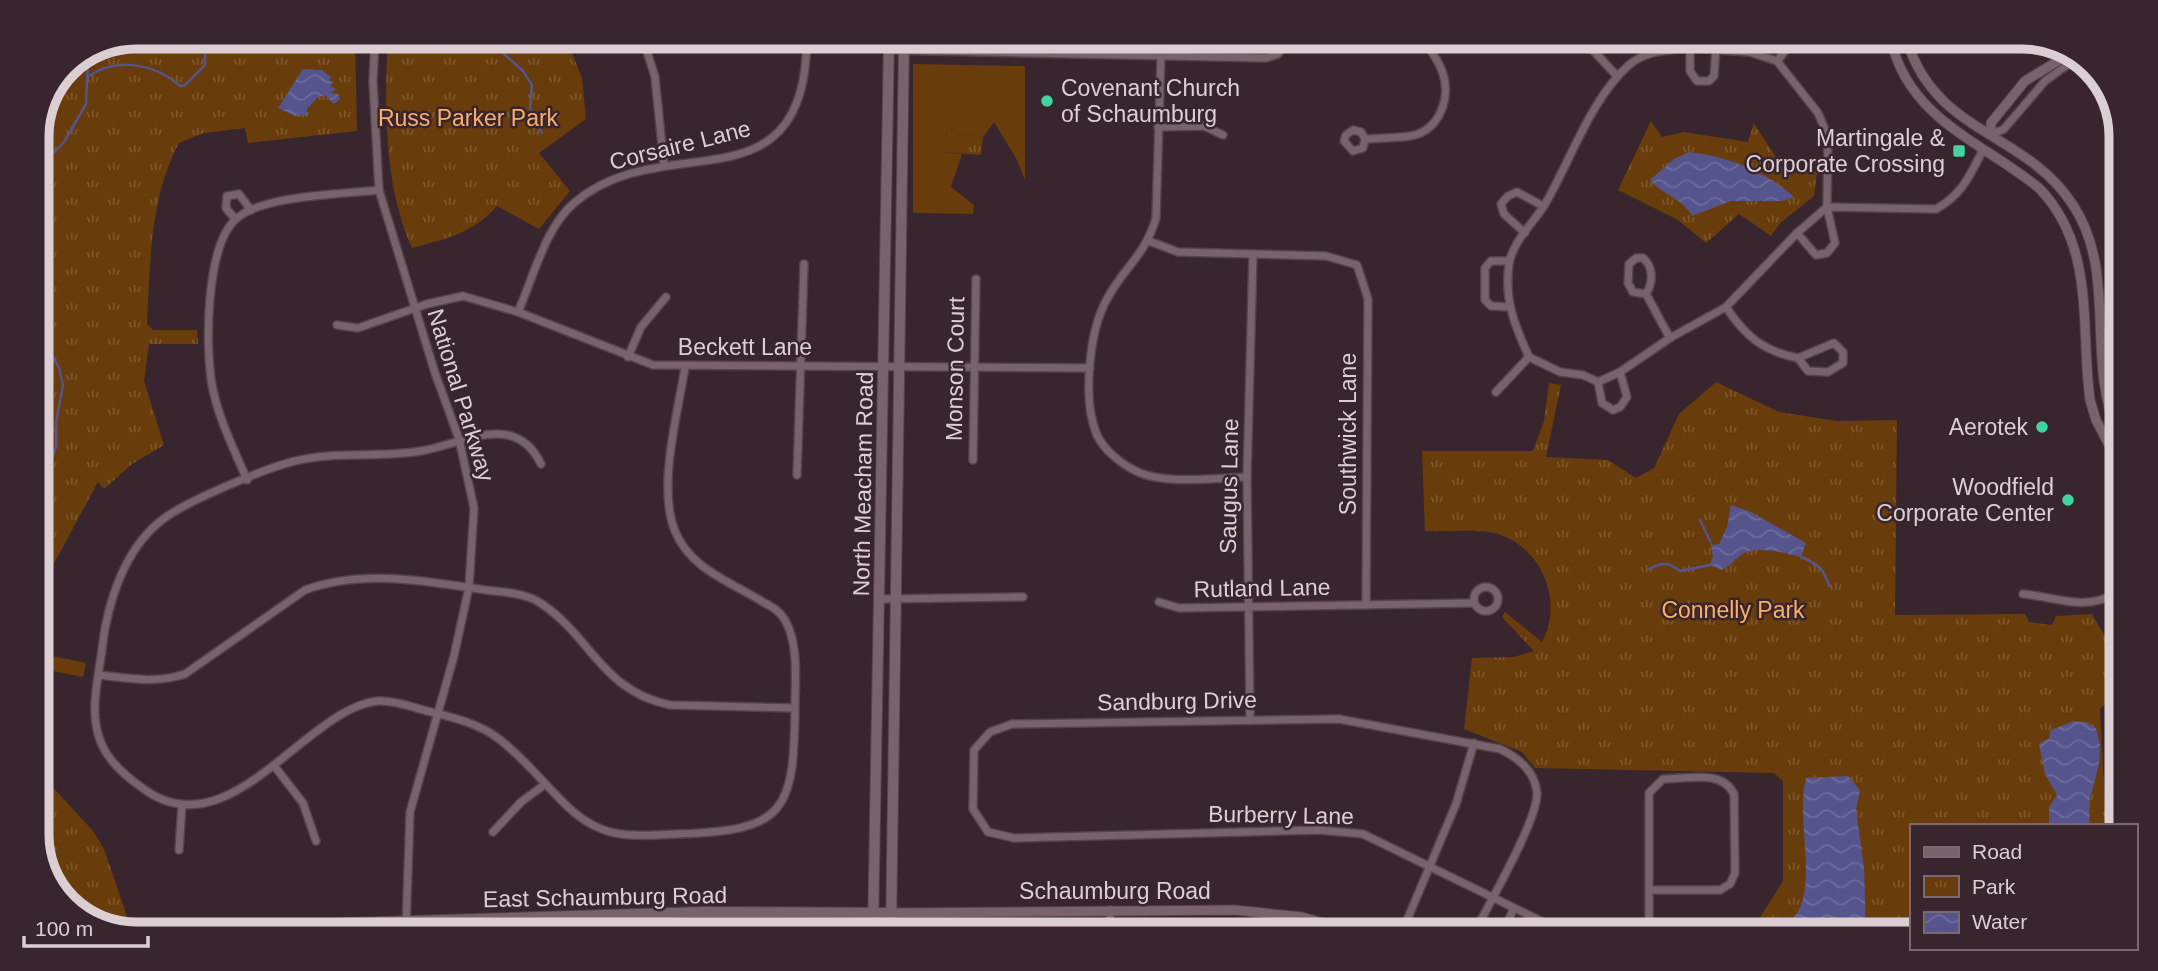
<svg xmlns="http://www.w3.org/2000/svg" width="2158" height="971" font-family="Arial,sans-serif">
<style>
.grass{fill:#693c0b}
.park{fill:url(#park-tufts)}
.water{fill:url(#water-waves)}
.lines{fill:none;stroke-linecap:round;stroke-linejoin:round}
.stream{stroke:#55548d;stroke-width:2.5}
.minor-casing{stroke:#53444a;stroke-width:10}
.tertiary-casing{stroke:#53444a;stroke-width:11}
.secondary-casing{stroke:#53444a;stroke-width:12}
.minor{stroke:#78626b;stroke-width:7}
.tertiary{stroke:#78626b;stroke-width:9}
.secondary{stroke:#78626b;stroke-width:10}
.poi-dot{fill:#40d4a1;stroke:#38252d;stroke-width:2.5}
.labels{text-anchor:middle;dominant-baseline:central;stroke-width:5;stroke-linejoin:round;paint-order:stroke}
.poi-label{font-size:23px;fill:#dccfd4;stroke:#38252d;text-anchor:end}
.park-label{font-size:23px;fill:#f9ae6b;stroke:#38252d}
.street-label{font-size:23px;fill:#dccfd4;stroke:#38252d}
.rim{fill:none;stroke:#dccfd4;stroke-width:9}
</style>
<defs>
<pattern id="park-tufts" width="24" height="20" patternUnits="userSpaceOnUse" patternTransform="scale(1.75)"><rect width="24" height="20" fill="#693c0b"/><path d="M3 7l-1-3M5 7V3M7 7l1-3M15 17l-1-3M17 17v-4M19 17l1-3" fill="none" stroke="#7e572e"/></pattern>
<pattern id="water-waves" width="16" height="10" patternUnits="userSpaceOnUse" patternTransform="scale(1.75)"><rect width="16" height="10" fill="#55548d"/><path d="M0 5q4-4 8 0t8 0" fill="none" stroke="#6d6c9c"/></pattern>
</defs>
<rect width="100%" height="100%" fill="#38252d"/>
<polygon class="grass" points="913,64 1025,66 1025,180 1016,158 994,122 983,137 945,133 943,152 962,154 951,187 974,205 973,214 913,213"/>
<g class="park">
<path d="M136,37L355,38L357,131L248,143L245,128L204,133L179,143C150,197 150,264 147,324L153,330H197L198,344H149L144,381L164,445L132,464L104,489L98,482L44,582L37,635V130L66,66Z"/>
<path d="M388,38H566L582,78L586,119L539,153L570,191L539,229L497,206C472,234 448,238 412,248C384,187 384,104 388,38Z"/>
<polygon points="1651,121 1662,137 1684,132 1748,142 1754,123 1786,173 1817,171 1814,196 1780,223 1771,236 1739,214 1706,243 1678,220 1618,190"/>
<polygon points="944,133 983,137 981,155 943,152"/>
<path d="M1716,382L1779,412L1837,421L1897,420L1895,615L2025,614L2029,622L2052,625L2056,616L2092,614L2116,655L2115,694L2100,709L2106,826H1911V934L1750,933L1783,881V781L1774,773L1535,768L1522,752L1464,729L1472,658L1514,657L1534,651L1502,617L1505,612L1542,642C1563,603 1544,551 1501,535C1484,528 1445,532 1425,531L1422,451H1533L1544,421L1549,383L1561,385L1546,457L1608,460L1636,478L1654,468L1679,414Z"/>
<polygon points="37,653 86,663 83,677 37,668"/>
<polygon points="37,770 93,831 104,849 128,919 93,923 54,890 37,842"/>
</g>
<g class="water">
<polygon points="303,69 322,70 331,77 329,81 334,82 330,86 336,89 331,93 338,94 340,99 334,104 325,95 317,98 307,109 307,115 295,116 278,108"/>
<path d="M1689,152C1727,156 1765,171 1794,197L1783,201H1731L1692,216C1682,198 1664,196 1650,180L1674,159Z"/>
<path d="M1731,505L1751,512L1806,543L1801,557C1786,553 1758,546 1744,553C1735,558 1731,566 1721,570L1710,565L1713,556L1710,541L1713,545L1719,544L1727,527Z"/>
<polygon points="2074,721 2086,722 2096,728 2100,745 2099,764 2090,799 2089,826 2049,826 2049,807 2057,795 2045,774 2039,744 2049,738 2051,730"/>
<path d="M1848,776L1860,790L1856,810L1864,868L1866,934L1781,933C1787,925 1796,917 1800,907C1815,875 1796,815 1806,778Z"/>
<path d="M47,872C61,875 77,895 77,909L54,890Z"/>
</g>
<g class="lines">
<g class="stream">
<polyline points="443,47 455,50 478,43 501,51 523,71 532,85 530,108 542,133"/>
<path d="M87,77C117,57 154,63 180,86L185,85L205,65V37"/>
<polyline points="37,170 64,142 86,104 88,57"/>
<polyline points="37,327 59,368 63,385 56,422 56,447 37,494"/>
<polyline points="1700,520 1710,541"/>
<path d="M1801,557C1817,563 1825,570 1829,586"/>
<path d="M1649,569C1662,562 1668,562 1680,571L1710,565"/>
</g>
<defs>
<g id="minor">
<polyline points="375,38 373,82 379,190 435,373 459,439 474,508 469,587 454,656 410,812 406,928"/>
<polyline points="643,39 655,77 664,166"/>
<polyline points="1570,43 1589,46 1617,76"/>
<polyline points="1690,43 1690,71 1697,81 1709,81 1714,76 1716,48"/>
<polyline points="1791,44 1809,43"/>
<path d="M1690,48L1749,52L1777,61L1818,113L1828,136L1827,207L1797,233L1726,307L1670,338L1620,372L1598,382L1583,375L1560,372L1529,357C1515,326 1504,300 1509,265C1511,244 1533,223 1544,206C1570,162 1591,98 1629,65C1646,50 1669,50 1690,48Z"/>
<polyline points="889,50 1266,58 1278,54 1286,41"/>
<polyline points="1052,53 1052,40"/>
<path d="M1161,55L1156,218C1145,256 1124,267 1107,299C1089,331 1082,401 1097,435C1104,450 1121,464 1136,471C1163,485 1216,478 1247,477"/>
<polyline points="1777,61 1791,44"/>
<polyline points="1158,127 1204,126 1223,135"/>
<polyline points="1991,135 2004,129 2045,81 2077,58"/>
<path d="M1365,139L1363,148L1353,151L1344,141L1346,135L1353,130L1361,132L1365,139C1380,138 1396,138 1410,136C1440,131 1452,97 1442,71C1438,60 1431,51 1425,42"/>
<polyline points="235,219 226,208 227,196 239,194 251,210"/>
<polyline points="1525,233 1504,214 1501,204 1508,196 1517,192 1543,206"/>
<path d="M1797,233L1816,255L1827,253L1835,243L1827,207L1936,209C1962,195 1970,175 1983,150"/>
<polyline points="1149,241 1178,252 1326,256 1357,265 1368,299 1366,605"/>
<path d="M1636,258H1643C1654,267 1653,283 1646,294L1633,292L1628,283L1629,264Z"/>
<polyline points="1509,261 1491,261 1485,268 1485,300 1491,306 1509,307"/>
<polyline points="1646,294 1670,338"/>
<path d="M1726,307C1745,336 1763,351 1798,358"/>
<path d="M518,312C533,278 545,228 574,203C665,125 804,215 807,39"/>
<polyline points="337,325 358,328 427,304 463,296 518,312 653,365 1090,368"/>
<polygon points="1834,343 1843,352 1843,363 1828,372 1808,371 1798,358"/>
<polyline points="628,357 641,327 666,297"/>
<polyline points="1598,382 1602,403 1613,410 1620,407 1627,397 1620,372"/>
<polyline points="1496,392 1529,357"/>
<polyline points="973,460 976,279"/>
<path d="M541,464C515,410 463,444 421,451C379,458 335,451 295,461C266,468 184,502 162,520C124,549 107,604 102,649C98,682 88,714 102,745C109,761 127,777 141,787C229,855 306,706 379,701C394,700 412,707 427,711C451,717 479,723 499,739C524,758 545,785 568,807C603,840 631,836 676,834C786,831 794,812 795,706C795,678 799,645 785,620C780,611 772,607 763,602C731,582 690,569 675,531C657,487 678,413 685,367"/>
<polyline points="797,475 804,264"/>
<path d="M247,480C234,449 218,418 212,385C205,347 206,247 235,220C260,195 344,194 379,190"/>
<circle cx="1486" cy="599" r="12"/>
<path d="M2023,594C2057,597 2084,612 2116,593"/>
<polyline points="881,599 1023,597"/>
<polyline points="1159,602 1179,608 1474,603"/>
<path d="M99,675C129,678 155,684 185,674L305,590C363,569 426,581 485,590C503,592 527,593 542,604C592,638 602,691 670,705L795,708"/>
<polyline points="1250,718 1247,477 1253,254"/>
<polyline points="275,767 303,803 316,841"/>
<polyline points="493,832 521,802 544,785"/>
<polyline points="179,850 182,805"/>
<polyline points="1110,910 1110,931"/>
<polyline points="1402,932 1456,804 1474,743"/>
<path d="M1475,932C1489,903 1538,820 1537,793C1535,771 1519,758 1500,749L1339,719L1012,724L990,732L974,750L973,809L988,832L1014,838L1319,830L1363,834L1547,924L1596,933"/>
<polyline points="1503,932 1514,908"/>
<path d="M1649,933V793L1663,779C1687,779 1722,769 1734,794L1735,873L1730,884L1720,890H1651"/>
</g>
<g id="tertiary">
<path d="M1892,44C1911,120 1984,143 2039,188C2096,247 2080,326 2090,400L2096,420L2118,462"/>
<path d="M1908,44C1938,135 2026,132 2073,205C2118,273 2085,360 2118,433"/>
<polyline points="1991,135 1991,123 2025,81 2071,53"/>
<polyline points="891,913 1235,910 1302,917 1354,932"/>
<polyline points="891,928 1220,928 1285,931"/>
</g>
<g id="secondary">
<polyline points="295,927 346,923 704,912 891,913"/>
<polyline points="810,929 891,928"/>
<polyline points="873,930 889,40"/>
<polyline points="891,930 904,40"/>
</g>
</defs>
<use href="#minor" class="minor-casing"/>
<use href="#tertiary" class="tertiary-casing"/>
<use href="#secondary" class="secondary-casing"/>
<use href="#minor" class="minor"/>
<use href="#tertiary" class="tertiary"/>
<use href="#secondary" class="secondary"/>
</g>
<g class="poi-dot">
<circle cx="1047" cy="101" r="7"/>
<rect x="1952" y="144" width="14" height="14" rx="3.5"/>
<circle cx="2042" cy="427" r="7"/>
<circle cx="2068" cy="500" r="7"/>
</g>
<g class="labels">
<g class="poi-label">
<text x="1061" y="88" text-anchor="start">Covenant Church<tspan x="1061" dy="26">of Schaumburg</tspan></text>
<text x="1945" y="138">Martingale &amp;<tspan x="1945" dy="26">Corporate Crossing</tspan></text>
<text x="2028" y="427">Aerotek</text>
<text x="2054" y="487">Woodfield<tspan x="2054" dy="26">Corporate Center</tspan></text>
</g>
<g class="park-label">
<text x="468" y="118">Russ Parker Park</text>
<text x="1733" y="610">Connelly Park</text>
</g>
<g class="street-label">
<text transform="translate(680 145) rotate(-14)">Corsaire Lane</text>
<text x="745" y="347">Beckett Lane</text>
<text transform="translate(955 369) rotate(-89)">Monson Court</text>
<text transform="translate(461 395) rotate(73)">National Parkway</text>
<text transform="translate(1348 434) rotate(-90)">Southwick Lane</text>
<text transform="translate(863 484) rotate(-89)">North Meacham Road</text>
<text transform="translate(1229 486) rotate(-89)">Saugus Lane</text>
<text transform="translate(1262 588) rotate(-1)">Rutland Lane</text>
<text transform="translate(1177 701) rotate(-1)">Sandburg Drive</text>
<text transform="translate(1281 815) rotate(1)">Burberry Lane</text>
<text x="1115" y="891">Schaumburg Road</text>
<text transform="translate(605 897) rotate(-1)">East Schaumburg Road</text>
</g>
</g>
<path d="M0 0H2158V971H0ZM136 49H2022A87 87 0 0 1 2109 136V835A87 87 0 0 1 2022 922H136A87 87 0 0 1 49 835V136A87 87 0 0 1 136 49Z" fill="#38252d" fill-rule="evenodd"/>
<path class="rim" d="M136 49H2022A87 87 0 0 1 2109 136V835A87 87 0 0 1 2022 922H136A87 87 0 0 1 49 835V136A87 87 0 0 1 136 49Z"/>
<rect x="1910" y="824" width="228" height="126" fill="#38252d" stroke="#7a6970" stroke-width="2"/>
<rect x="1924" y="847" width="35" height="10" fill="#78626b" stroke="#7a6970" stroke-width="2"/>
<text x="1972" y="859" font-size="21" fill="#dccfd4">Road</text>
<rect x="1924" y="876" width="35" height="21" fill="url(#park-tufts)" stroke="#7a6970" stroke-width="2"/>
<text x="1972" y="894" font-size="21" fill="#dccfd4">Park</text>
<rect x="1924" y="912" width="35" height="21" fill="url(#water-waves)" stroke="#7a6970" stroke-width="2"/>
<text x="1972" y="929" font-size="21" fill="#dccfd4">Water</text>
<path d="M24 936v10h124v-10" fill="none" stroke="#dccfd4" stroke-width="3.5"/>
<text x="35" y="936" font-size="21" fill="#dccfd4" stroke="#38252d" stroke-width="5" paint-order="stroke">100 m</text>
</svg>
